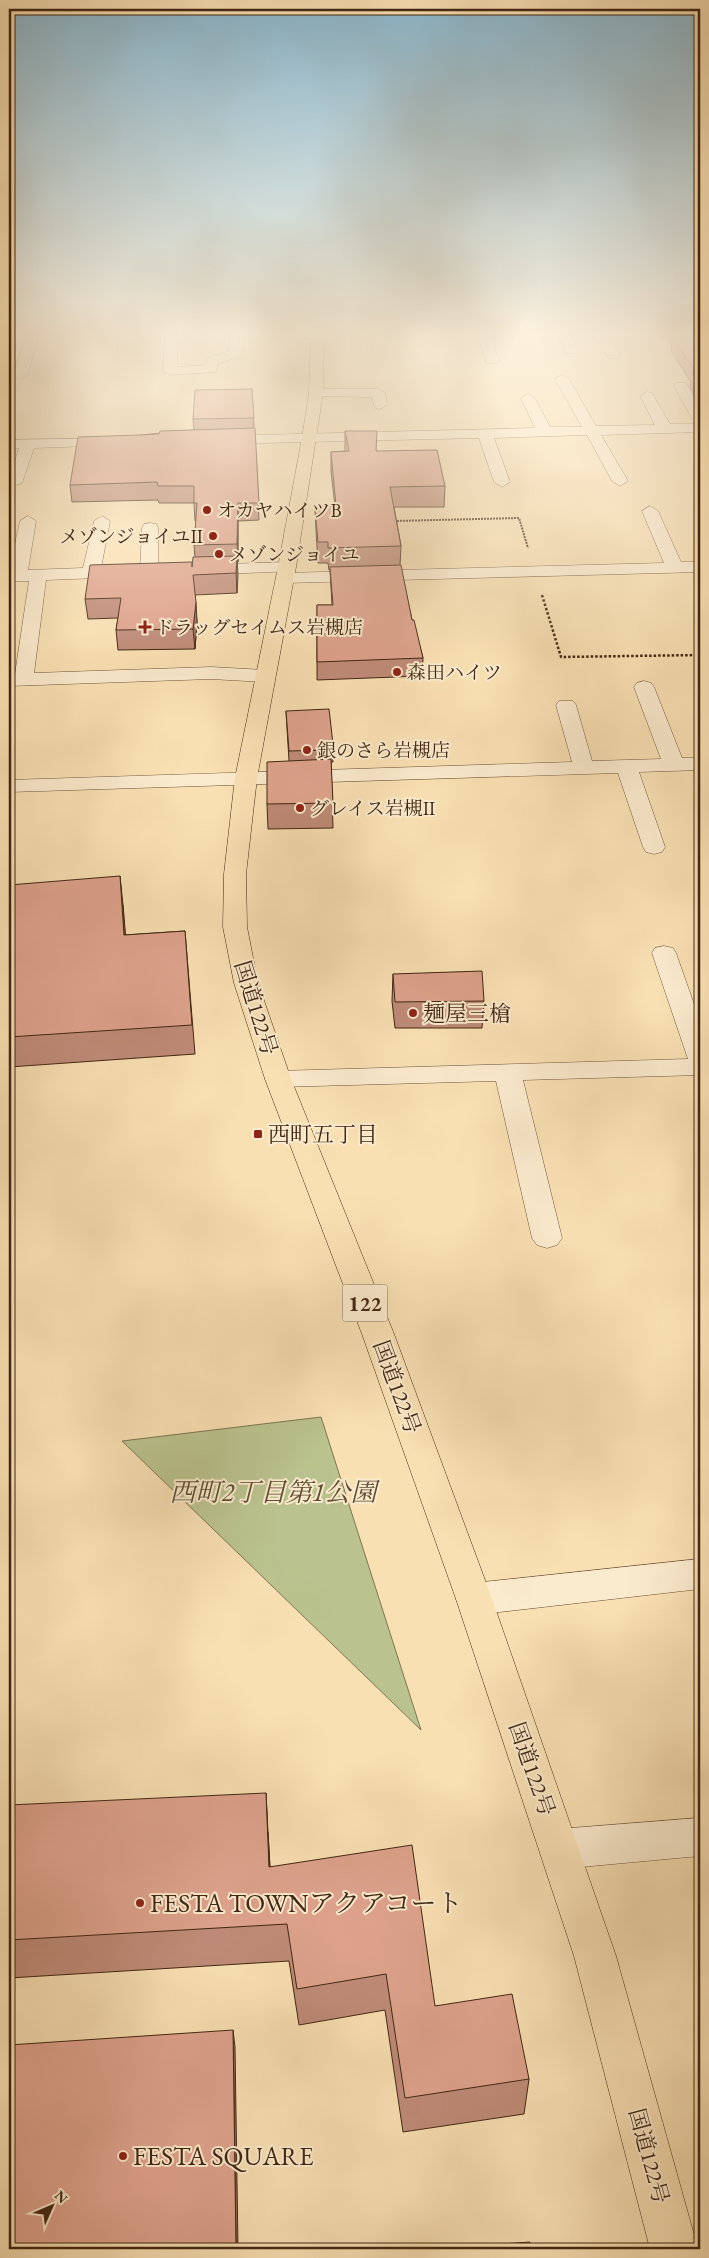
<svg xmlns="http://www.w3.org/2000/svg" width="709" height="2258" font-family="'EB Garamond','Noto Serif JP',serif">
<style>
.green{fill:#bac38f;stroke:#7e7451}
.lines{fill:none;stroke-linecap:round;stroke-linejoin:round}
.minor-casing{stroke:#6f543b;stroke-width:1}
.highway-casing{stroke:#412613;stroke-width:1}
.path-far1{stroke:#412613;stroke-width:2;stroke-dasharray:2 1;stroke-linecap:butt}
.path{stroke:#412613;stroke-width:2.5;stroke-dasharray:2.5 2;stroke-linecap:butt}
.minor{fill:#fbebce;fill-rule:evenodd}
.highway{fill:#f9e0b3;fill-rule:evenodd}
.wall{fill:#bf8b78;stroke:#412613}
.shaded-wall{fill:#9b7162;stroke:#412613}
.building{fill:#dea28c;stroke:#412613}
.poi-dot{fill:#8f2418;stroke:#fbebce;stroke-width:2}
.labels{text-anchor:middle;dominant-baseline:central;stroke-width:4;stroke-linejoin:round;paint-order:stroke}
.far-poi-label{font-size:19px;fill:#412613;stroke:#fbebce;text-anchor:start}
.shield{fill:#fbebce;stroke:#79614b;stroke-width:1}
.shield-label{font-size:21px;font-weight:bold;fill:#412613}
.street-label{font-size:22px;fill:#412613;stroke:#fbebce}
.poi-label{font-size:22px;fill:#412613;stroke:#fbebce;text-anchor:start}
.near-park-label{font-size:26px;font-style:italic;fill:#5f4d32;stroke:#fbebce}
.near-poi-label{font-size:26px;fill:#412613;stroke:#fbebce;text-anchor:start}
</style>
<rect width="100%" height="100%" fill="#f9e0b3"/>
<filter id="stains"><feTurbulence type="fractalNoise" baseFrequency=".004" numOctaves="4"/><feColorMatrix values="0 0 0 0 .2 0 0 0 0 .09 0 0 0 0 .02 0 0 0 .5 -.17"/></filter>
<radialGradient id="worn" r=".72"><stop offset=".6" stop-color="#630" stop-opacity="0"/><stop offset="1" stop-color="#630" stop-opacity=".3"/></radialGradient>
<polygon class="green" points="321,1417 421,1730 122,1441"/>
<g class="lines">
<defs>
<g id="minor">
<polygon points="25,336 38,336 28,375 21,379 14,375"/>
<polygon points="165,336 178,336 177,367 205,365 207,358 230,351 230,336 244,336 242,356 218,363 216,372 170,375 163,371"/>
<polygon points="478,336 491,336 499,360 497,363 487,363"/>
<polygon points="558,336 571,336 578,350 576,353 566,353"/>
<polygon points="595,336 608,336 621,355 619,358 609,358"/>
<polygon points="562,375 569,379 596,426 655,425 640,396 647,392 652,393 670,424 697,424 693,420 674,386 676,383 686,383 700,408 700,432 601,435 628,481 620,486 612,481 587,435 494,438 510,482 502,487 494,482 479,438 217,444 210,440 217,436 535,428 521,398 528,394 535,398 550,427 582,427 555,379"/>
<polygon points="316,389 378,389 385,393 387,405 380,409 375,408 372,397 311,396 309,393 311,390"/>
<polygon points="114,438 121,442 119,445 34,448 22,483 16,485 9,481 19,448 9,448 9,440"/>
<polygon points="650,506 658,511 681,562 700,562 700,572 285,583 279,582 276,578 279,574 285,573 664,563 642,511"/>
<polygon points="28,516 36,521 28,570 83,568 94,521 102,516 110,521 101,568 132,568 135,572 132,576 126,577 46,580 34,673 211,667 265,670 272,672 275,676 272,680 265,682 211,679 9,686 9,674 15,674 29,581 9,581 9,571 20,521"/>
<polygon points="150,523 156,524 158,528 158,571 155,575 143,575 140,571 142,528 144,524"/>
<polygon points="287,562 293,563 296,567 293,571 201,575 195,574 192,570 195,566 201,565"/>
<polygon points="644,681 651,683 654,687 682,758 700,758 700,770 639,772 665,847 662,852 654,854 646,852 643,847 618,773 9,792 9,780 572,762 556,705 559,701 573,701 576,705 592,761 661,759 634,687 637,683"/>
<polygon points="664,946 673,948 676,953 700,1021 700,1075 523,1080 562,1238 557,1245 547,1248 537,1245 532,1238 496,1081 278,1087 269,1085 265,1079 269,1073 278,1071 688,1059 652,953 655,948"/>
<polygon points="700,1559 700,1589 474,1615 461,1610 456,1599 461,1588 474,1583"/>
<polygon points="700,1818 700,1856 559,1869 545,1863 539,1849 545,1835 559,1829"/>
</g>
<polygon id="highway" points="311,336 324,336 323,393 316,438 296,567 257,778 246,874 247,927 258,983 291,1079 394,1334 492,1599 616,1956 698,2249 650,2249 574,1956 456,1599 362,1334 265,1079 234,983 223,927 224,874 235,778 278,567 302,438 309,393"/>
</defs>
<use href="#minor" class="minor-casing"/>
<use href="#highway" class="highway-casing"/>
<polyline class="path-far1" points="394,521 519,518 528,548"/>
<polyline class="path" points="542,595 561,657 700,655"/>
<use href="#minor" class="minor"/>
<use href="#highway" class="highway"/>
</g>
<g class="wall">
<polygon points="672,337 700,337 700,404 690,387 691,382 671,351"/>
<polygon points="252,389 259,520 238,521 238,562 237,562 237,593 195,595 197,622 195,649 118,650 116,630 118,618 88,619 85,599 192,567 195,557 194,545 196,521 195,521 194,503 159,503 158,500 72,502 70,485 140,435 194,430 193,419"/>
<polygon points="345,431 377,451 445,486 444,507 394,507 401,546 400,565 412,620 423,658 422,676 317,680 317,605 332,605 330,570 329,570 328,563 318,563 316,530 315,509 325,509 324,506 335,506 331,472 331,452 345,451"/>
<polygon points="286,711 333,744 333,762 331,762 333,828 268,829 267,804 289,761"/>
<polygon points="9,885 123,905 125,935 185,931 195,1054 9,1067"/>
<polygon points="393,974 484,1001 482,1028 395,1028 392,1001"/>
<polygon points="9,1805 268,1832 270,1867 435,2006 529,2079 524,2114 403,2132 385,2010 299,2025 289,1961 9,1978"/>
</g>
<g class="shaded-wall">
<polygon points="238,503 238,562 237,544"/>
<polygon points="237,556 238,576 237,593 236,573"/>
<polygon points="196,602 197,622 195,649 193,629"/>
<polygon points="120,876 123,905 128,964 124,935"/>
<polygon points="266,1793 268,1832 272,1906 269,1867"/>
<polygon points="233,2030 235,2047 238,2249 236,2249"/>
</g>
<g class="building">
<polygon points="672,337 700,337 700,386 692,372 696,372"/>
<polygon points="252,389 254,418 193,419 195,390"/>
<polygon points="255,428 259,503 238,503 237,544 194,545 197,503 194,503 194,486 158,486 157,482 70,485 78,437 140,435 159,434 160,431"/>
<polygon points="345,431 377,431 376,451 437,450 445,486 390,487 401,546 328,548 328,542 318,542 315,509 325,509 324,506 336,506 331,452 349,451"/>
<polygon points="237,556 236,573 193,575 196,602 193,629 116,630 121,598 85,599 90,565 192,562 192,567 193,557"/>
<polygon points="401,565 412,620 414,620 423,658 317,662 317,605 333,605 330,567"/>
<polygon points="329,709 333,744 330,744 330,750 289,751 286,711"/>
<polygon points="331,759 333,803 267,804 267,762"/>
<polygon points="120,876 124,935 185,931 192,1025 9,1037 9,885"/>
<polygon points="482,971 484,1001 395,1002 393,974"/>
<polygon points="266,1793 269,1867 412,1845 435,2006 512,1994 529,2079 405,2098 386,1974 297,1989 287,1924 9,1940 9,1805"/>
<polygon points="233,2030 236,2249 9,2249 9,2045"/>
<polygon points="530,2242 530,2249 431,2249"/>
</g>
<linearGradient id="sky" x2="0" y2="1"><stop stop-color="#8ab8d0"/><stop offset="0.51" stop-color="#fcf1dd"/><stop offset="1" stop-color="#fcf1dd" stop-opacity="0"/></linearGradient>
<rect width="709" height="653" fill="url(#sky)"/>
<g class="poi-dot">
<circle cx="207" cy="510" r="5"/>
<circle cx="213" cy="536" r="5"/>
<circle cx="219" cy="554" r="5"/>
<path d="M142.5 619.5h5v5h5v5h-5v5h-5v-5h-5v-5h5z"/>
<circle cx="397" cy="672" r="5"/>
<circle cx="307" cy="750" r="5"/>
<circle cx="300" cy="808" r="5"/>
<circle cx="413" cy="1013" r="5"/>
<rect x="253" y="1129" width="10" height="10" rx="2.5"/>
<circle cx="140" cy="1903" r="5"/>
<circle cx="123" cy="2156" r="5"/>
</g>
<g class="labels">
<g class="far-poi-label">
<text x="217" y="510">オカヤハイツB</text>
<text x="203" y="536" text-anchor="end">メゾンジョイユⅡ</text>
<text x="229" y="554">メゾンジョイユ</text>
<text x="155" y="627">ドラッグセイムス岩槻店</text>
<text x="407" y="672">森田ハイツ</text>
<text x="317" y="750">銀のさら岩槻店</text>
<text x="310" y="808">グレイス岩槻Ⅱ</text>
</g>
<rect class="shield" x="342.5" y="1284.5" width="45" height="37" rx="4"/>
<g class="shield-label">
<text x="365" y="1303">122</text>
</g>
<g class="street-label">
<text transform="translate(256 1008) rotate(73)">国道122号</text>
<text transform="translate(397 1387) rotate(70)">国道122号</text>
<text transform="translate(532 1769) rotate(71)">国道122号</text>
<text transform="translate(649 2156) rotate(75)">国道122号</text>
</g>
<g class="poi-label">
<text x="423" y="1013">麺屋三槍</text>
<text x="268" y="1134">西町五丁目</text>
</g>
<g class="near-park-label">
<text x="273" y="1492">西町2丁目第1公園</text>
</g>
<g class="near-poi-label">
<text x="150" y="1903">FESTA TOWNアクアコート</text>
<text x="133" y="2156">FESTA SQUARE</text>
</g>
</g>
<rect width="709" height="2258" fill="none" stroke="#f9e0b3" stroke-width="30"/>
<rect x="10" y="10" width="689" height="2238" fill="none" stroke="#412613" stroke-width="2.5"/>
<rect x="15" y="15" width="679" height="2228" fill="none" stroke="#412613"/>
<g transform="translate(52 2206) rotate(45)" stroke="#fbebce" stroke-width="4" paint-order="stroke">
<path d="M0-4L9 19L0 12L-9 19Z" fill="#412613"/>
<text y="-8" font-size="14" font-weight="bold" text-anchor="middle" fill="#412613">N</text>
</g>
<rect width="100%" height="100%" filter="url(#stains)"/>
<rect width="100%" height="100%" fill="url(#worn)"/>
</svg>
